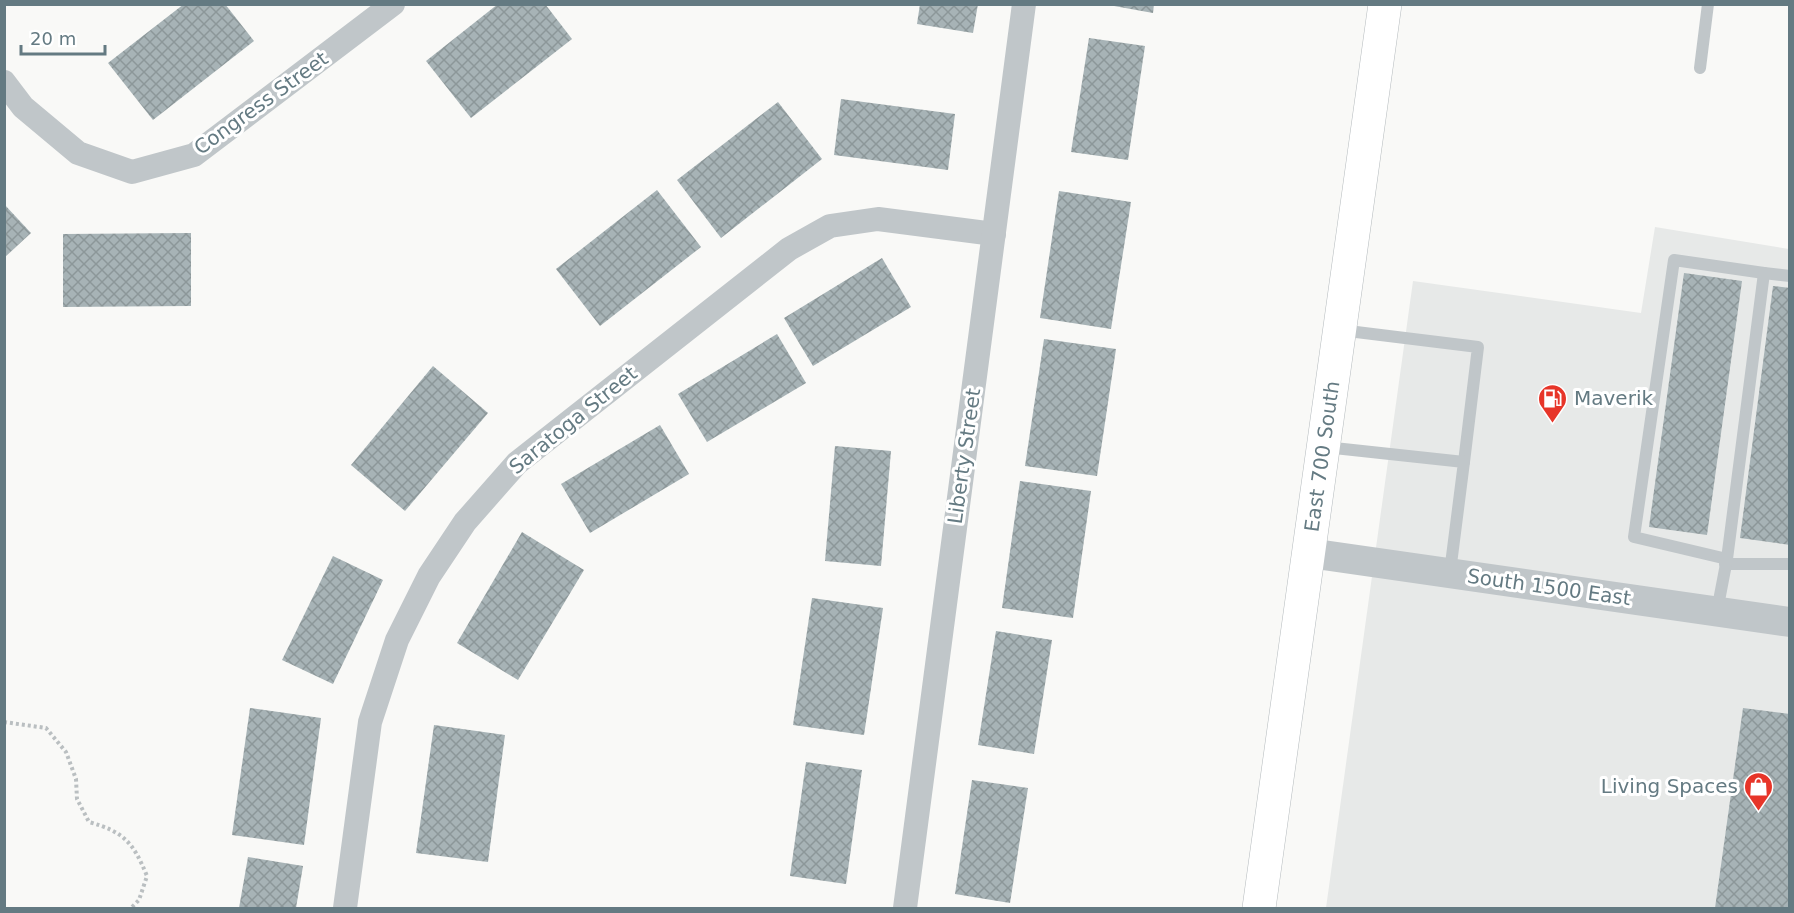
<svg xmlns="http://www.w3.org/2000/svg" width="1794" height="913" font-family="'DejaVu Sans',sans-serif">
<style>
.built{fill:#e7e9e8}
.building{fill:url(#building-cross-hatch)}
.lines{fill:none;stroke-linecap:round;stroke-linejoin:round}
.primary-casing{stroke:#b4babd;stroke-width:34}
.path{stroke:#babfc1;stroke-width:4;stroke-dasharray:3 3;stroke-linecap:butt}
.service{stroke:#c0c6c9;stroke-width:12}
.minor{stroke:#c0c6c9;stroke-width:24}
.tertiary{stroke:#c0c6c9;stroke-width:30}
.primary{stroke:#fff;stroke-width:33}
.labels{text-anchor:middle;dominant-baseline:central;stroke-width:6;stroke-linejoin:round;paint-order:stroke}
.street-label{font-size:20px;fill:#647a82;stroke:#fff}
.poi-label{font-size:20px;fill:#647a82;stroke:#fff;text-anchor:start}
</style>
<defs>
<pattern id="building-cross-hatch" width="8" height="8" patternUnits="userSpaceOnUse" patternTransform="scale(1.5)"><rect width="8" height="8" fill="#a7b3b6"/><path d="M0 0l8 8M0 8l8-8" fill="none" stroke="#8c9799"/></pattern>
</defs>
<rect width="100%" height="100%" fill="#f9f9f7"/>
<polygon class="built" points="1655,227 1789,249 1789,908 1326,908 1413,281 1641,313"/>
<g class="building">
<polygon points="184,4 225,4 254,41 153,120 108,63"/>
<polygon points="498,4 545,4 572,39 471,118 426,61"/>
<polygon points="920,4 978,4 973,33 917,24"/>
<polygon points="1103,4 1154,4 1153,13"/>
<polygon points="1089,38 1145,46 1128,160 1071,152"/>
<polygon points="841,99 955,114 948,170 834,155"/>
<polygon points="778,102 822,159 721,238 677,180"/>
<polygon points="657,190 701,247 600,326 556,269"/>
<polygon points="1059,191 1131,202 1111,329 1040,318"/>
<polygon points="4,204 31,233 4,258"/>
<polygon points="191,233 191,306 63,307 63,234"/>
<polygon points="882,258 911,307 813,366 784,318"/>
<polygon points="1684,273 1742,281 1707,535 1649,527"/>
<polygon points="1773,286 1790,288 1790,545 1740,538"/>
<polygon points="777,334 806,383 707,442 678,394"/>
<polygon points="1044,339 1116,349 1097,476 1025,466"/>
<polygon points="433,366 488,413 405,511 351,465"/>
<polygon points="660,425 689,474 590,533 561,484"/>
<polygon points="835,446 891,451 881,566 825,561"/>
<polygon points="1020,481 1091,491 1073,618 1002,608"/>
<polygon points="522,532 584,570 518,680 457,643"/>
<polygon points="333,556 383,580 333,684 282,660"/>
<polygon points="812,598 883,608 864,735 793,725"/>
<polygon points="996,631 1052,640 1034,754 978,745"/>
<polygon points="250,708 321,718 304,845 232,835"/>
<polygon points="1743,708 1790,714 1790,908 1715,908"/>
<polygon points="434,725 505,735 488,862 416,853"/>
<polygon points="806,762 862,770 846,884 790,876"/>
<polygon points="972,780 1028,788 1010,903 955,894"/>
<polygon points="248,857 303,866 296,908 239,908"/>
</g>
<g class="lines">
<defs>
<g id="primary">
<path id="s1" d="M1259,908L1385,4"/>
</g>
</defs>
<use href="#primary" class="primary-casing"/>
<path class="path" d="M4,722L46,728L66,752L76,779L77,799L89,822C124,832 133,842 147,876L139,900L131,908"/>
<g class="service">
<polyline points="1700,68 1708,4"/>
<polyline points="1340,330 1478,347 1464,462"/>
<polyline points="1325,447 1464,462 1450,572"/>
<polyline points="1727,559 1634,537 1674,260 1764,273"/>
<polyline points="1725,564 1790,564"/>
<polyline points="1717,611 1727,559 1764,273 1790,276"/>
</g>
<g class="minor">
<polyline points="4,82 23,107 78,153 132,172 194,155 393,4"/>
<polyline points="345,908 370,722 397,640 429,576 465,522 517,463 789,249 830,226 878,219 994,234"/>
<polyline points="905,908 1024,4"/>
</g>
<polyline class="tertiary" points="1309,553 1790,622"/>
<use href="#primary" class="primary"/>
</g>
<defs>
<symbol id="fuel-pin" viewBox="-11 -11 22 30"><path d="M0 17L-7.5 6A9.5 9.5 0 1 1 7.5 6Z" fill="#e73529" stroke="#fff"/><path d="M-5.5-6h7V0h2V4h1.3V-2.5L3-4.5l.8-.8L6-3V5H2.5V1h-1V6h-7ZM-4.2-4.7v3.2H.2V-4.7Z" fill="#fff"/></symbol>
<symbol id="shop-pin" viewBox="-11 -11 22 30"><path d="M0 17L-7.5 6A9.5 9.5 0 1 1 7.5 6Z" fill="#e73529" stroke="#fff"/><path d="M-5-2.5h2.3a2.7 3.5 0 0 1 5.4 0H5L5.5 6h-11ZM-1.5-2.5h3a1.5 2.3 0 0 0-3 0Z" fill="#fff"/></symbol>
</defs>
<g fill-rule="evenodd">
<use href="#fuel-pin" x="1536" y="382" width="33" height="45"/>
<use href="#shop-pin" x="1742" y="770" width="33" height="45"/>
</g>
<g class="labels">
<g class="street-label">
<text transform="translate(261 103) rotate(-36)">Congress Street</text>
<text transform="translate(573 420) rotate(-39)">Saratoga Street</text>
<text transform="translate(964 456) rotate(-82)">Liberty Street</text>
<text stroke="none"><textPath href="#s1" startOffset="456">East 700 South</textPath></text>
<text transform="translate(1549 587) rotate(8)">South 1500 East</text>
</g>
<g class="poi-label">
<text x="1574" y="398">Maverik</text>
<text x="1738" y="786" text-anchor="end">Living Spaces</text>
</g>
</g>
<rect width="1794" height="913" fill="none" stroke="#647a82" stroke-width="12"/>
<path d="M21 45v9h84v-9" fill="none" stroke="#647a82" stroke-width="3"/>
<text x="30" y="45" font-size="18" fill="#647a82" stroke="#ffffff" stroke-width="4.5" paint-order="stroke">20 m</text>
</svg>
